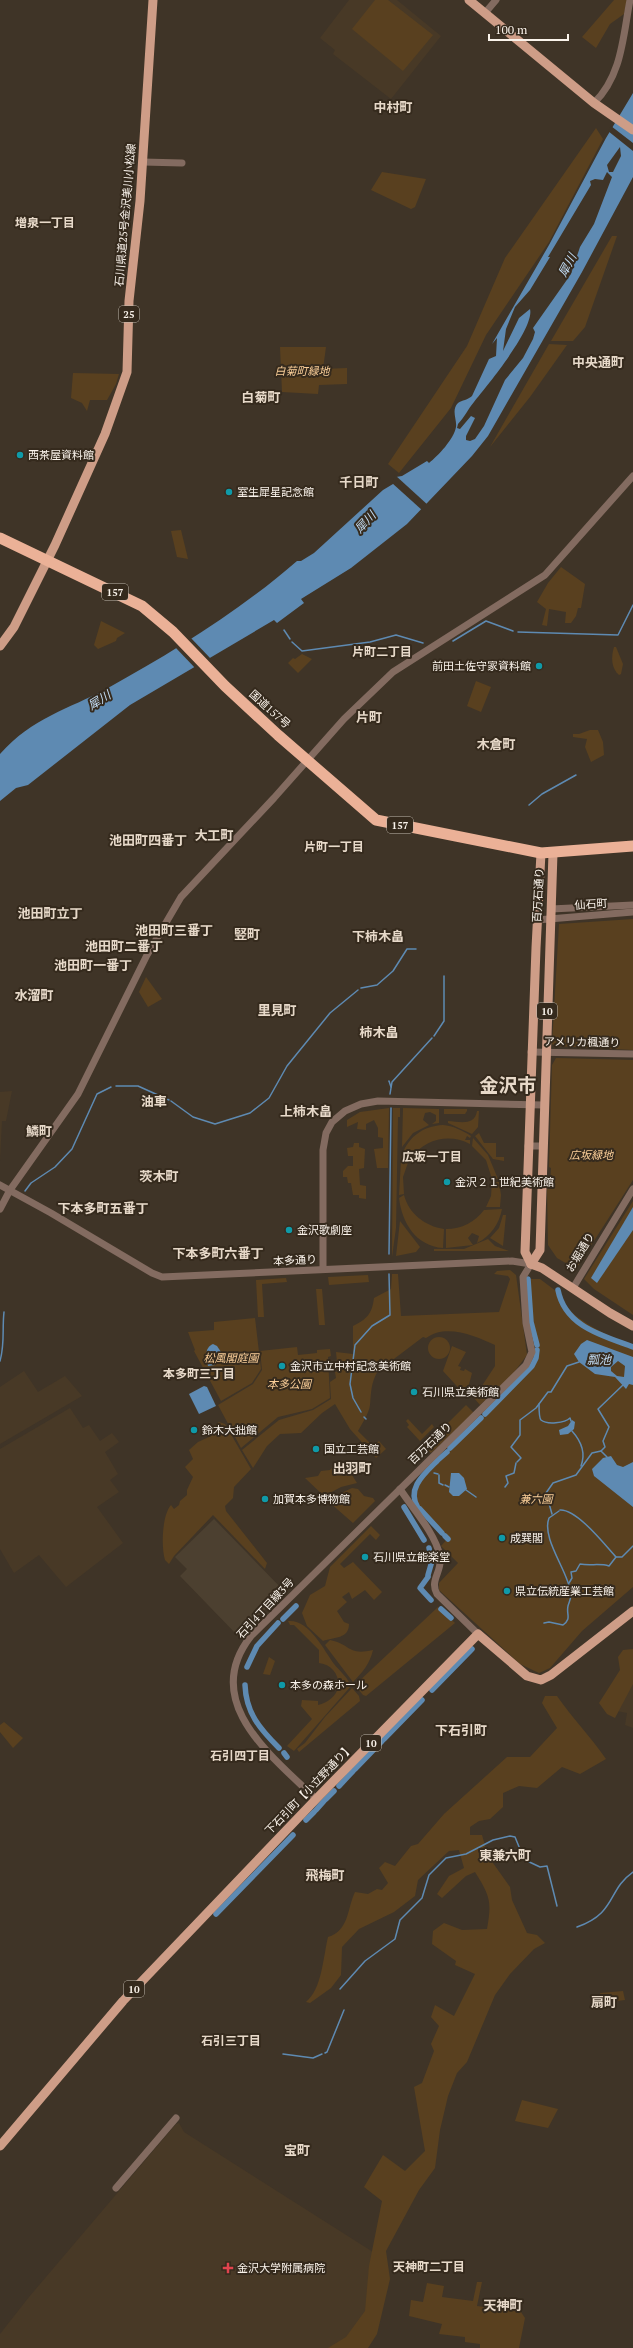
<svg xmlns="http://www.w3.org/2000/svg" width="633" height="2348" font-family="'PT Serif','Noto Sans JP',serif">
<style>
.commercial{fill:#4c4030}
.built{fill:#483926}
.green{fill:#59401f}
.water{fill:#5e8ab2;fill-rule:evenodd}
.pier{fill:#3f3427}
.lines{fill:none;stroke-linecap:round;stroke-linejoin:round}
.stream{stroke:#5e8ab2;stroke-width:1.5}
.canal{stroke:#5e8ab2;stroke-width:5.5}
.minor{stroke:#836b60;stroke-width:7}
.major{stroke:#ce9d87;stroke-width:9}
.highway{stroke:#ebb197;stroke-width:11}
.culture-dot{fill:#0f9aa8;stroke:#352a1d;stroke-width:1.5}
.health-dot{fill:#e0444e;stroke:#352a1d;stroke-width:1.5}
.labels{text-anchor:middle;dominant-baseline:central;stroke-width:4;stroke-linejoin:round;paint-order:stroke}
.shield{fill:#352a1d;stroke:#bfb7ad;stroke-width:1}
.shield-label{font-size:10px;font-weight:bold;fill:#faf3eb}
.street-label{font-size:11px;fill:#faf3eb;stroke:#352a1d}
.park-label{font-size:11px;font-style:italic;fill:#face98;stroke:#352a1d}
.poi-label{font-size:11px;fill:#faf3eb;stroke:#352a1d;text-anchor:start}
.neighbourhood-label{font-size:12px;font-weight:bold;fill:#e7d9c9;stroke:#352a1d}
.water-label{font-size:12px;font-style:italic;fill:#c2dcf4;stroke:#352a1d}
.quarter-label{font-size:13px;font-weight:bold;fill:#e7d9c9;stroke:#352a1d}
.town-label{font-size:19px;font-weight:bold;fill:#e7d9c9;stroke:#352a1d}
</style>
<rect width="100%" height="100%" fill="#3f3427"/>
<polygon class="commercial" points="214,1519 284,1591 238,1636 180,1576 187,1569 175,1557"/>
<g class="built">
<polygon points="349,0 397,0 441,36 391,99 333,54 335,50 320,38"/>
<polygon points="12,1091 6,1121 2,1121 0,1161 0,1092"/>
<polygon points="24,1371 38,1392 65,1376 82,1396 0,1444 0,1387"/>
<polygon points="70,1408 83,1428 89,1425 100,1441 112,1433 119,1442 105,1452 118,1474 110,1480 119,1492 97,1507 123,1543 66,1587 39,1555 14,1573 0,1549 0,1449"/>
<polygon points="633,1672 633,1728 625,1725 627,1713 617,1711"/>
<polygon points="179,2123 184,2132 373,2252 372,2308 337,2348 0,2348 0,2334 29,2297 176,2124"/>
</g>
<g class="green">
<polygon points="375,0 388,0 433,35 403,71 352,29"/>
<polygon points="614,0 627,0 624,14 610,24 596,48 582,37"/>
<polygon points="596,128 603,139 549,242 486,335 451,408 399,473 388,464 467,346 505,258"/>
<polygon points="382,172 426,179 415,207 411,209 371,190"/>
<polygon points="612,236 617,236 585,327 573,341 551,341"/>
<polygon points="549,344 567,345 530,397 490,447"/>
<polygon points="280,347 326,347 323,369 347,368 347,384 319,385 318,394 282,392"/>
<polygon points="73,373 119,374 116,384 107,400 90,400 87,411 82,403 71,398"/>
<polygon points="181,530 188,559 177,557 171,531"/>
<polygon points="561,567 585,584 581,608 578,608 576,616 571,623 565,623 566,612 549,609 547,626 542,625 546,609 537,602 548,583"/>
<polygon points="101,621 125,633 117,638 116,641 98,649 94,645"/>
<path d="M614,647H616L623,664L621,674L619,675C611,668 611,657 614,647Z"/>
<polygon points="302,654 312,659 298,673 288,663 293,658 295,659"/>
<polygon points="476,681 491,687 481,712 467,706"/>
<polygon points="590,730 598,730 603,742 604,755 591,762 585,747 587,739 573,737 573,734 579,734"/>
<polygon points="633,919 633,1050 555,1046 552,1044 559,924"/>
<polygon points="146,977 162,999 148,1007 139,992"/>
<polygon points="556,1058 633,1060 633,1180 576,1269 557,1258 548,1245 547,1187 550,1186 551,1168 549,1167 552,1065"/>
<polygon points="389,1108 388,1168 377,1168 374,1149 383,1148 383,1138 378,1137 378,1128 374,1120 366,1124 366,1130 357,1129 358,1122 347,1127 347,1120 360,1112"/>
<polygon points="393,1108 400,1108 400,1117 398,1117 396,1228 392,1257"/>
<polygon points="403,1108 439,1109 439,1123 432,1124 436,1121 436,1115 430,1112 425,1113 423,1120 429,1125 413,1133 402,1147"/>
<polygon points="444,1109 467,1109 467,1111 465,1114 444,1114"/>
<path d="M477,1111H479L478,1127L472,1134L448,1123V1121C460,1122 475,1126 477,1111Z"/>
<path d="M443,1125C453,1126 462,1130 471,1136L470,1138L467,1136L465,1140H470V1144C449,1133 425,1139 411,1158H401C407,1138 422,1126 443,1125Z"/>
<polygon points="479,1133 484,1143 496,1143 496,1157 504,1157 504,1161 493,1159 475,1136"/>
<polygon points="473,1138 488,1155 498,1179 492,1179 486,1160 472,1146"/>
<polygon points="354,1143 359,1143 359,1147 365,1149 364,1168 359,1169 360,1185 366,1186 366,1199 359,1198 359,1195 353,1195 351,1183 348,1183 347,1177 343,1177 343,1171 348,1166 353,1166 353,1156 348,1156 347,1148 353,1147"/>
<polygon points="401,1160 409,1160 403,1177 404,1194 399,1195"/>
<polygon points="492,1182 499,1182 501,1195 500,1207 486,1207 491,1196"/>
<path d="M404,1195C409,1214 425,1226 444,1229L443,1248C416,1246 402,1223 399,1198Z"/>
<polygon points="633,1201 633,1315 594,1289 584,1279"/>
<path d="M502,1209C499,1224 491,1236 477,1243L479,1236L472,1233L468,1238L473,1245L446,1248V1229C462,1229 475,1222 484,1210Z"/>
<polygon points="503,1215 506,1215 503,1246 490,1238 499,1228"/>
<polygon points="400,1221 420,1247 416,1252 396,1256"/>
<polygon points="488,1239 495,1246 509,1251 434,1251 434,1249 464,1249"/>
<path d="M510,1270L516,1275L527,1355L512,1375L480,1405L474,1398L495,1366V1345C476,1336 446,1323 426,1338L423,1337L378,1371C371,1382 371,1392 370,1405C369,1413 362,1424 358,1431L373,1446L379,1441L386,1449L376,1458L350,1429L335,1404L322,1413L301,1433L280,1434L267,1446L253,1468L242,1450L279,1420L313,1410L331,1399L330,1382L336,1378L335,1372L340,1371V1362H337L336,1352L353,1354V1326C367,1319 372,1314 374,1298L391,1289L392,1274H398L401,1316L499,1312L510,1279L508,1276L494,1274L497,1271Z"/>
<polygon points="368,1275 369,1282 329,1285 328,1277"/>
<polygon points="286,1278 287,1282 262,1284 264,1317 258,1317 256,1280"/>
<path d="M529,1279H540L556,1291H558C565,1318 609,1336 633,1346V1587L582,1631L550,1668L539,1673L520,1664L439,1590V1583L458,1563L441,1546L448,1538C427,1517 401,1504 425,1473L535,1362L537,1350L531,1321Z"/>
<polygon points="316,1289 322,1289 325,1325 319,1325"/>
<polygon points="255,1318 261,1369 252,1383 221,1401 194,1351 195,1350 188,1332 214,1330 214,1322"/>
<circle cx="439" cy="1348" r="11"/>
<polygon points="452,1346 466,1352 458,1366 461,1367 460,1370 464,1371 465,1369 472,1373 466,1396 443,1371"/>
<polygon points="297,1347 298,1355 317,1353 317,1350 330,1349 331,1356 328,1357 330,1398 312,1409 278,1417 241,1448 218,1405 253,1384 262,1370 260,1351"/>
<polygon points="466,1405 474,1413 431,1453 424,1447"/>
<polygon points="408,1419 422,1434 432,1424 434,1427 420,1441 407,1427 409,1425 406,1421"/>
<path d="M219,1422L225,1424L251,1469L234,1487L233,1498L225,1506L226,1511L267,1563L265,1569L213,1515L174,1556L169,1564L165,1560C161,1547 162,1515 171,1505L174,1509L179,1505L180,1501L187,1495V1490L193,1477L185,1467L193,1459L189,1450L198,1442L209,1437L207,1432Z"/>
<polygon points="335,1465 350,1472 357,1483 341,1487 324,1496 305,1478 318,1476 321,1471 330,1470"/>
<polygon points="352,1488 358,1489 364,1496 373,1498 375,1501 353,1523 329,1502 329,1499"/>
<path d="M371,1526L380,1535L376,1540L370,1534L340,1564L344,1568L353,1562L382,1592L374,1600L365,1590L352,1599L349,1592L342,1597L347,1602L337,1611L344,1622L349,1624C349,1639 334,1637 323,1641L307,1626L302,1613L310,1595L325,1586L330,1567Z"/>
<polygon points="438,1607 455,1623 366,1696 363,1695 355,1685"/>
<path d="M288,1621C309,1619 324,1650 334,1664C340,1671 348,1678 351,1686L294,1751L287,1746L312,1719L301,1706L302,1700L318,1701V1705C328,1703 336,1696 339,1686C338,1673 332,1665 319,1663V1650L294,1625H290Z"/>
<path d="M330,1640C351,1644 347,1656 373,1650C370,1663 363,1672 353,1682L328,1649L325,1645Z"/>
<polygon points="633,1649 633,1684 615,1718 607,1714 599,1703 620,1670 618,1657 623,1650"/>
<polygon points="269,1657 275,1661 270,1675 263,1674"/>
<polygon points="352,1688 359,1696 360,1701 299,1752 297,1749 305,1743 325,1717"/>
<path d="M545,1696H557C572,1718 591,1737 606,1759L580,1774L562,1767L537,1788L519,1786L503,1793V1807L490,1819L479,1821L470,1827V1835H482L488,1856L510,1887L512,1900L527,1933L537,1935L545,1943L534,1949L510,1974L495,1995L467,2062L457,2073L448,2096L440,2130L435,2168L419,2190L386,2251L390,2279L377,2334L368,2348H328L346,2337L365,2311L369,2266L382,2201L364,2187L383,2155L405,2171L425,2151L414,2087L422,2083L434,2051L431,2044L439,2026L431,2017L435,2005L454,2016L475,1974L455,1965L456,1961L432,1944L433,1931L444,1923L462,1930L487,1929C492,1901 490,1896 475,1872L466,1876L442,1898L437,1894L449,1876L464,1868L459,1850L449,1851L418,1880L415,1896L394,1912L359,1929L342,1947L341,1975L331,1988L310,2003L306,2002C322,1989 323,1958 328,1937C349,1931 347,1909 355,1892L368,1894L377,1889L382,1890L388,1883L379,1868L385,1862L395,1866L411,1846L418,1844L444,1814L507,1757H530L557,1728L542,1703Z"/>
<polygon points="4,1722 23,1738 13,1748 0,1732 0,1725"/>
<polygon points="623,1991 625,2000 601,2003 600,1993"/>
<polygon points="522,2100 558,2109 548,2128 515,2121"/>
<polygon points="477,2282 482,2282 477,2306 521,2312 525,2318 519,2348 480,2348 480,2344 465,2342 465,2337 439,2334 442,2324 409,2316 411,2300 423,2302 427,2283 444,2286 442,2297 473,2301"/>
</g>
<g class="water">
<path d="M633,93V177L582,272L488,436L472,456L407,524L351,568L301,599L304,603L277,623L274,620L130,705L28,785L16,788L0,801V754C33,717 67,710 108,688C172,653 242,609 297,561H301L314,553L383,490L393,484L396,477L402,476L427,461L429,463C438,456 454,439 456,427C457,419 451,410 458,403C462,400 468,400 472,396L489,359L496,356L497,338L492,344L549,245L606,138ZM620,147L621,156L613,172H609L607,165ZM607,172L612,177L594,224L580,247L571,274L533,328L535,332L533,339L523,358L505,380L484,426L475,439L470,441L466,440V436L475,418L471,416L460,429L457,428L458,424C464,418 468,409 474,402C487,386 535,328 530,309L519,318L503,351L506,329L515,307L530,290L550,257H548L591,185L590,181L595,179L603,180Z"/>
<polygon points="633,1207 633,1230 597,1283 591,1278"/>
<path d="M587,1340L633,1357V1385L629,1384L626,1389L615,1377L595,1374L579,1362L574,1354L581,1344ZM618,1361L625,1366L624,1377L617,1376L611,1371V1367Z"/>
<path d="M213,1344L217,1346L223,1355L215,1365L208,1366C206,1358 204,1348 213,1344Z"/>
<polygon points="204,1386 207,1387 216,1406 199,1414 189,1394"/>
<polygon points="572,1420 575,1422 574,1429 568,1434 560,1435 559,1430 568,1426"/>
<polygon points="611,1456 617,1465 623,1467 633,1462 633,1507 594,1476 592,1469 603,1458"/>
<polygon points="451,1473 459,1473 464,1478 467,1489 459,1496 453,1496 449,1492"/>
</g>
<g class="pier">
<polygon points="611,126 633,143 633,151 608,131"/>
<polygon points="395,475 429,506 423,511 392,483"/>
<polygon points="190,637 211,659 196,669 175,647"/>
</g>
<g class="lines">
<g class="stream">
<polyline points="284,630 290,639"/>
<polyline points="518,632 618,635 633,605"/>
<polyline points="453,641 486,621 513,631"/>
<polyline points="292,642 302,651 370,642 396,635 423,643"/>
<polyline points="529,805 542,794 576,775"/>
<polyline points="361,988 377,985 393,971 407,949 416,949"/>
<polyline points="434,1036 444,1021 444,976"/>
<polyline points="389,1081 391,1087"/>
<polyline points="116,1086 138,1086 169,1100"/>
<polyline points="390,1094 392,1082 432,1038"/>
<polyline points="171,1101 193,1117 215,1124 250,1113 269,1098 287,1066 330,1013 358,990"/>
<polyline points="25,1191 31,1183 55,1167 72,1149 97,1094 111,1087"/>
<polyline points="389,1254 391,1108"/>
<path d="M0,1361C5,1344 2,1330 4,1312"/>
<path d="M539,1404C539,1408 539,1418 541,1420C547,1425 565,1423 570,1418L571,1421"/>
<polyline points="361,1412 353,1398 350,1384 355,1345 372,1326 390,1315 389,1274"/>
<polyline points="364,1417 366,1419"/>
<path d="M572,1431C581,1441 586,1453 581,1466"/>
<polyline points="607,1457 601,1451 605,1447 603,1441 609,1427 598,1409 623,1385"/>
<polyline points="517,1462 521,1458 511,1447 520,1435 520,1420 536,1408 548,1392 551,1392 567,1366 579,1362"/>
<polyline points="434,1473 438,1474"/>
<polyline points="439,1475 439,1483 443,1485"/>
<polyline points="445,1485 449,1487"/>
<polyline points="505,1487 508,1483 506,1476 514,1473 516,1463"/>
<polyline points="466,1490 476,1497"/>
<path d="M560,1510C577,1509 605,1545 616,1557H622L633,1546"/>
<polyline points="552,1514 546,1493 553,1483 576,1475 592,1453 601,1451"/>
<path d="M569,1583L572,1578L571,1572L576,1571L580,1564C590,1566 600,1563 609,1566L616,1557"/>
<path d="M544,1623L549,1622L563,1625C572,1618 566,1615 568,1606C569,1602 571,1599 571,1594C569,1572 541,1539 549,1518L559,1511"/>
<polyline points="523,1859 540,1867 547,1866 557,1906"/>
<path d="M577,1927C617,1913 607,1890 633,1872"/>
<polyline points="340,1989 365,1961 395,1939 400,1920 422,1898 429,1875 446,1858 466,1854 493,1840 510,1836 515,1837 522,1854"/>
<polyline points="325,2053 327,2052 344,2010"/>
<polyline points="283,2054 313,2058 322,2054"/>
</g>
<g class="canal">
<polyline points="528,1279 531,1322 537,1345"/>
<path d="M558,1290C565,1327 604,1336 633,1347"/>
<polyline points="485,1414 532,1366 536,1358 537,1350"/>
<polyline points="450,1448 481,1418"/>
<polyline points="439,1459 447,1452"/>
<polyline points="404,1507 424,1540"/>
<path d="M418,1508C406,1489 424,1474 437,1461"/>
<polyline points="420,1509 442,1533"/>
<polyline points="445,1536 448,1539"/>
<polyline points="428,1575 432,1561 429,1548"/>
<polyline points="428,1577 420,1588 431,1600"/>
<polyline points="441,1609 451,1618"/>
<polyline points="283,1619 296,1606"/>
<polyline points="247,1667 257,1646 278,1623"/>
<path d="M245,1685C246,1713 260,1729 279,1748"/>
<polyline points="432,1690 472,1649"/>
<polyline points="384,1739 422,1700"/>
<polyline points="284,1753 287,1757"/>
<polyline points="355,1769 382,1741"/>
<polyline points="339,1786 353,1771"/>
<polyline points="326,1799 334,1791"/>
<polyline points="316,1810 324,1801"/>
<polyline points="306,1820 314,1812"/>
<polyline points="216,1914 293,1835"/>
</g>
<g class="minor">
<polyline points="485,13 496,0"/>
<path d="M594,103C622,76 623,36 630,0"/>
<polyline points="143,162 182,163"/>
<polyline points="551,909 633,905"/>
<polyline points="537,920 633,912"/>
<polyline points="531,1052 633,1054"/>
<polyline points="528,1146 543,1146"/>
<path d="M0,1185L51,1213L152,1273L162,1277L512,1261L531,1264L523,1277L526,1323L532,1352L526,1365L251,1636C199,1702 273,1757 316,1799"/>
<polyline points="0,1209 10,1190 78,1094 147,955 181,897 274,798 344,719 393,672 545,575 633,476"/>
<polyline points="323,1269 323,1150 326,1133 332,1122 345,1111 361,1104 378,1101 544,1105"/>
<polyline points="573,1288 633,1189"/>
<path d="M400,1489C413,1509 435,1533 440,1556C443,1571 429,1580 437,1594L478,1634"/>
<polyline points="116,2188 176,2118"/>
</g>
<g class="major">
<polyline points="469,0 594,103 633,130"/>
<polyline points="0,646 14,627 55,545 105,434 127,372 129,301 140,201 153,0"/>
<polyline points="531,1264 540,1250 553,853"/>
<polyline points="531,1264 525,1252 536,948 541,853"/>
<polyline points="531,1264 542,1268 610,1313 633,1326"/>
<polyline points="0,2146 123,2001 320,1795 478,1634 527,1676 541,1680 551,1675 633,1611"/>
</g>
<polyline class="highway" points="0,538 142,606 173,632 225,686 278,735 376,820 541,853 633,846"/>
</g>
<g class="culture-dot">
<circle cx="20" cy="455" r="4"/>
<circle cx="229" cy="492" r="4"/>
<circle cx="539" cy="666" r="4"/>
<circle cx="447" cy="1182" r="4"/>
<circle cx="289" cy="1230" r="4"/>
<circle cx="282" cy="1366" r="4"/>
<circle cx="414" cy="1392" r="4"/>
<circle cx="194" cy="1430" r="4"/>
<circle cx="316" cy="1449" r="4"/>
<circle cx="265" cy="1499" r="4"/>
<circle cx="502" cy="1538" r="4"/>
<circle cx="365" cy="1557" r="4"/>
<circle cx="507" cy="1591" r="4"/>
<circle cx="282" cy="1685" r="4"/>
</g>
<path class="health-dot" d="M226 2262h4v4h4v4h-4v4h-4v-4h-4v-4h4z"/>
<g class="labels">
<g class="shield">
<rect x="119" y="306" width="20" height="16" rx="3"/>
<rect x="102" y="584" width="26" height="16" rx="3"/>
<rect x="387" y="817" width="26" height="16" rx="3"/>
<rect x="537" y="1003" width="20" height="16" rx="3"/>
<rect x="361" y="1735" width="20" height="16" rx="3"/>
<rect x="124" y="1981" width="20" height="16" rx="3"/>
</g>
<g class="shield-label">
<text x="129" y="314">25</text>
<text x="115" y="592">157</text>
<text x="400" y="825">157</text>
<text x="547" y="1011">10</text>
<text x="371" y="1743">10</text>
<text x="134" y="1989">10</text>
</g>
<g class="street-label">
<text transform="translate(125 215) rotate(-85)">石川県道25号金沢美川小松線</text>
<text transform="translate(270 709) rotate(42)">国道157号</text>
<text transform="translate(538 895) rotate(-87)">百万石通り</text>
<text transform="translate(591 904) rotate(-4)">仙石町</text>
<text transform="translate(582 1042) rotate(1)">アメリカ楓通り</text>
<text transform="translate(580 1252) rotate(-59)">お堀通り</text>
<text transform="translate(295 1260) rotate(-3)">本多通り</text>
<text transform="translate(430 1443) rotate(-44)">百万石通り</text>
<text transform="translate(265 1608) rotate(-47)">石引4丁目線3号</text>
<text transform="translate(309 1789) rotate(-46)">下石引町【小立野通り】</text>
</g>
<g class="park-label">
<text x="302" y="371">白菊町緑地</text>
<text x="591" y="1155">広坂緑地</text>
<text x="231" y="1358">松風閣庭園</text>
<text x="289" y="1384">本多公園</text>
<text x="536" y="1499">兼六園</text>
</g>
<g class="poi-label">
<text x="28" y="455">西茶屋資料館</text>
<text x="237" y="492">室生犀星記念館</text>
<text x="531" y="666" text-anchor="end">前田土佐守家資料館</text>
<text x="455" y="1182">金沢２１世紀美術館</text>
<text x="297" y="1230">金沢歌劇座</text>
<text x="290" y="1366">金沢市立中村記念美術館</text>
<text x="422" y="1392">石川県立美術館</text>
<text x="202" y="1430">鈴木大拙館</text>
<text x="324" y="1449">国立工芸館</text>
<text x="273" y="1499">加賀本多博物館</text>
<text x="510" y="1538">成巽閣</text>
<text x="373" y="1557">石川県立能楽堂</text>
<text x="515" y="1591">県立伝統産業工芸館</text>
<text x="290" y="1685">本多の森ホール</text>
<text x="237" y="2268">金沢大学附属病院</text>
</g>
<g class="neighbourhood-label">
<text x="45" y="222">増泉一丁目</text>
<text x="382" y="651">片町二丁目</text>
<text x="334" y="846">片町一丁目</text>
<text x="432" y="1156">広坂一丁目</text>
<text x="199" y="1373">本多町三丁目</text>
<text x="240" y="1755">石引四丁目</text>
<text x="231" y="2040">石引三丁目</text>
<text x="429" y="2266">天神町二丁目</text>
</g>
<g class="water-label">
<text transform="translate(567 265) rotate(-62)">犀川</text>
<text transform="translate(365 522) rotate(-47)">犀川</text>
<text transform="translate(99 700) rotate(-32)">犀川</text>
<text x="599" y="1359">瓢池</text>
</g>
<g class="quarter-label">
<text x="393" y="107">中村町</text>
<text x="598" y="362">中央通町</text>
<text x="261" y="397">白菊町</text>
<text x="359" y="482">千日町</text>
<text x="369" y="717">片町</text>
<text x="496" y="744">木倉町</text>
<text x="214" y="835">大工町</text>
<text x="148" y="840">池田町四番丁</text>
<text x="50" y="913">池田町立丁</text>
<text x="174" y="930">池田町三番丁</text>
<text x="247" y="934">竪町</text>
<text x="378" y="936">下柿木畠</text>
<text x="124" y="946">池田町二番丁</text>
<text x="93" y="965">池田町一番丁</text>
<text x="34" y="995">水溜町</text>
<text x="277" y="1010">里見町</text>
<text x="379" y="1032">柿木畠</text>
<text x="154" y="1101">油車</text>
<text x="306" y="1111">上柿木畠</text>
<text x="39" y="1131">鱗町</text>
<text x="159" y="1176">茨木町</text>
<text x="103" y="1208">下本多町五番丁</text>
<text x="218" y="1253">下本多町六番丁</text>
<text x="352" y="1468">出羽町</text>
<text x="461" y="1730">下石引町</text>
<text x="505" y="1855">東兼六町</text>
<text x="325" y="1875">飛梅町</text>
<text x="604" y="2002">扇町</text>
<text x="297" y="2150">宝町</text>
<text x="503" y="2305">天神町</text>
</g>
<g class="town-label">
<text x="508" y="1084">金沢市</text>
</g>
</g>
<path d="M489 34v6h79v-6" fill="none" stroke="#faf3eb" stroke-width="2"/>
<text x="495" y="34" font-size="12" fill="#faf3eb" stroke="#352a1d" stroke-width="3" paint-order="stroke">100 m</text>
</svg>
